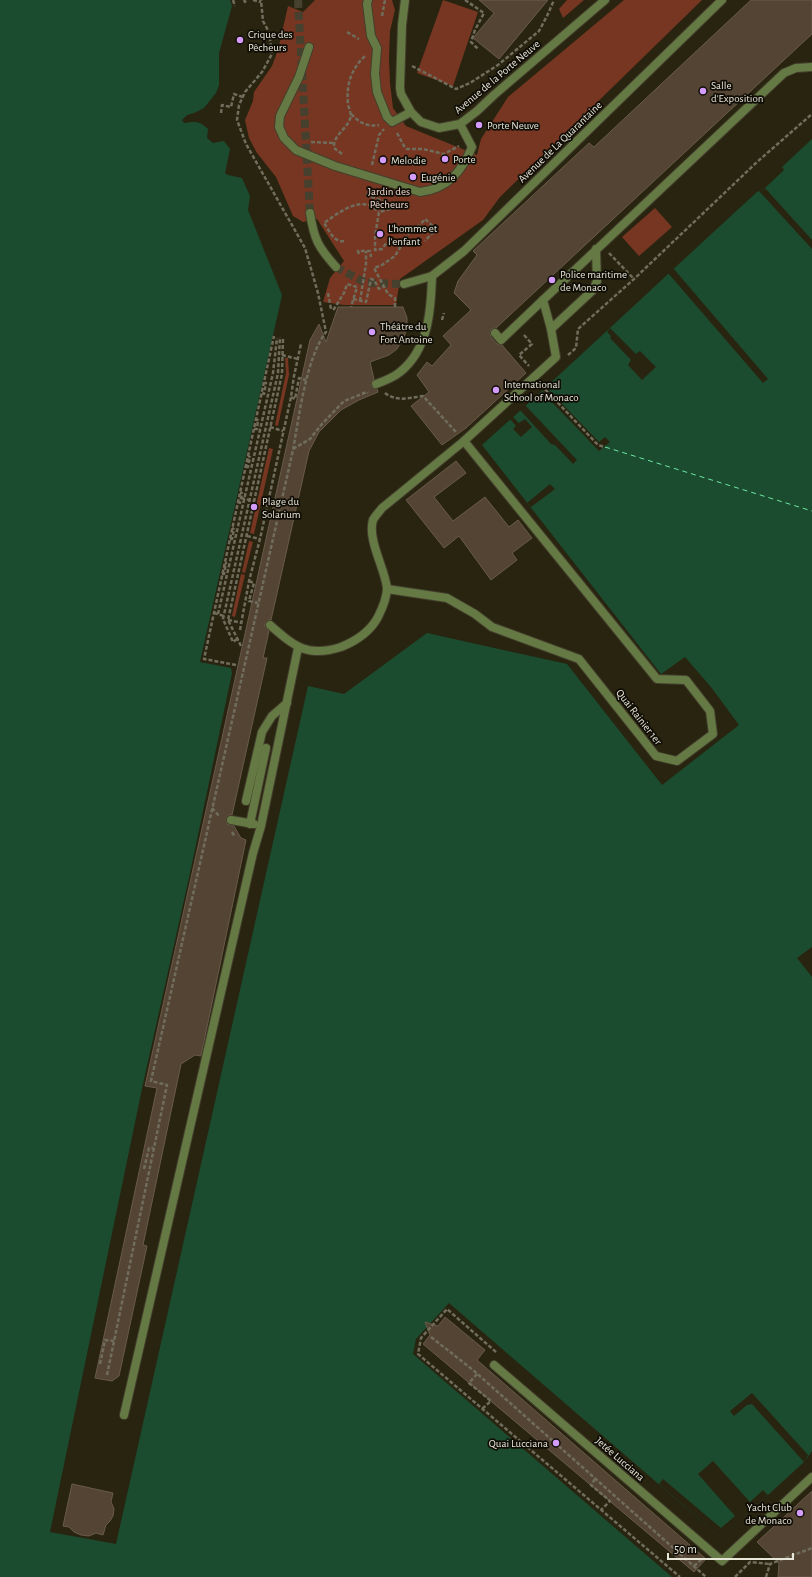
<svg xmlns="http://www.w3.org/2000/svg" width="812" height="1577" font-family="'Alegreya Sans',sans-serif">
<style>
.green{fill:#773622}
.water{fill:#1b4c30}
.pier{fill:#282410}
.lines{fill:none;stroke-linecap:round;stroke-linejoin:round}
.ferry{stroke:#6de69f;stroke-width:1;stroke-dasharray:5 4;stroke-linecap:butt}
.building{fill:#544434;stroke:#6a5a4a}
.street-tunnel{stroke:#45412e;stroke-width:8;stroke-dasharray:8 4;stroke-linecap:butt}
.lane-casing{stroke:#433f2c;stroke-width:10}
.street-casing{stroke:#433f2c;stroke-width:10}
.path{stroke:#706d5c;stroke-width:2.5;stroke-dasharray:4 2;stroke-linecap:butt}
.lane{stroke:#657944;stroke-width:8}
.street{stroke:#657944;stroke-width:8}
.poi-dot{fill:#d49cfc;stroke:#0f0d05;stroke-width:1.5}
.labels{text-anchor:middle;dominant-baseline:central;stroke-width:3.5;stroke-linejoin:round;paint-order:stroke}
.poi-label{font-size:11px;fill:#e8e5d9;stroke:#0f0d05;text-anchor:start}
.street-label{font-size:11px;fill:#e8e5d9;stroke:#0f0d05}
.park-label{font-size:11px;fill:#f2d9d1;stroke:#0f0d05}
</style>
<rect width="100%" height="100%" fill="#282410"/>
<g class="green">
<polygon points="315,0 392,0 395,10 390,31 389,59 390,83 393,108 406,126 477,155 481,139 508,97 624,0 702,0 500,197 483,220 400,279 396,305 344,305 323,302 330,278 344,261 317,219 303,222 293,216 276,177 257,153 249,138 245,120 253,101 254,92 272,66 278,50 288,6 303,12"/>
<polygon points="443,0 478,12 453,86 417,73"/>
<polygon points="567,0 584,0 563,18 559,9"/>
<polygon points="655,208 672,227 639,256 622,237"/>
<polygon points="285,358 288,358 289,375 278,426 275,425 286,373"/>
<polygon points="269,448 273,449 254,534 250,533"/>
<polygon points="249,541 253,542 245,573 242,572"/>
<polygon points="241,574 245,575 235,617 232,616"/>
</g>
<path class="water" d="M0,0H230L232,6L219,53V85L216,93L204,108L194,113L187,115L182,120L184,123C195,121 200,121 208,129L207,138L213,143L224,141L230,149L225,173L228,175L242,178L250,196L248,210L282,295L200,662L231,668L232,673L190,873L143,1084L50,1532L116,1544L308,686L344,694L427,633L567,664L662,785L739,725L711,687L685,657L661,674L482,445C575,362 665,276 757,192L765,188L784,170L782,167L812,139V947L797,958L812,977V1451L804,1462L721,1538L449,1303L416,1339L413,1354L672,1577H0Z"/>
<g class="pier">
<polygon points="765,188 812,240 812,249 759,191"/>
<polygon points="673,268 768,379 763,383 668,273"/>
<polygon points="610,328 636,354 640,351 656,367 642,380 628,365 631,360 610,338 611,336 607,332"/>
<polygon points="546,387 599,442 605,437 610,442 599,451 546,396 547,395 542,390"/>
<polygon points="525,405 577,460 573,464 555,445 551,444 520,410"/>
<polygon points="513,417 519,423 525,419 532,427 521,437 513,429 516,426 510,419"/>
<polygon points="550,484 555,489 531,507 527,503"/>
<polygon points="752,1393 808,1455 804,1462 752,1404 747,1405 734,1416 730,1411"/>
<polygon points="713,1461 750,1502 763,1490 768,1495 721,1538 659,1484 663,1479 721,1528 735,1516 698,1474"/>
</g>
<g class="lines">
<polyline class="ferry" points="605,447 812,511"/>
</g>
<g class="building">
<polygon points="479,0 548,0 499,59 473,38 494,13"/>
<polygon points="751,0 812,0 812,34 496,328 491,329 490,334 491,337 497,344 502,345 526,373 466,428 442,445 411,406 429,392 417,375 427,362 432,366 451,345 443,336 471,310 454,293 458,281 477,255 473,251 589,143 594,147"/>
<polygon points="338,307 403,307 407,318 407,329 403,339 397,349 389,355 370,362 374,379 372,381 371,386 373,388 377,389 378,392 359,400 341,410 319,432 309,451 271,620 268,620 265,624 265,627 269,631 263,658 267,658 232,815 229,815 226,819 227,824 234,826 241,838 246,840 201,1056 195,1055 181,1064 143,1245 147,1246 119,1376 112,1381 95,1378 157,1088 145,1086 310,340 319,324 326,342"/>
<polygon points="456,461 466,473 434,497 453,521 485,497 509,527 518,520 532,538 512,553 517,560 491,580 459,536 444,548 406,500"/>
<polygon points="445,1317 485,1350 477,1360 706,1559 694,1572 423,1344 430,1335 425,1322 438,1326"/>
<polygon points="72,1484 113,1493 111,1502 114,1509 113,1516 110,1521 106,1525 103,1535 96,1533 89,1536 81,1535 74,1532 69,1527 63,1526"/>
<polygon points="812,1491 812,1577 778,1577 779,1563 757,1542"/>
</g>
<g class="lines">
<g class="street-tunnel">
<polyline points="298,0 310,213"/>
<polyline points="336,267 366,283 404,284"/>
</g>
<defs>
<g id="lane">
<polyline points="368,0 367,4 371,36 377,48 375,74 377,92 387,117 392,122 411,112"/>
<path d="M309,47L299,77L280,116L279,127L284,138L296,150L335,166L420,192C448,189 462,171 472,147L460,124"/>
<polyline points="551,329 593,290 597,281 596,249"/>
<polyline points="495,333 501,340 543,300"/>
<path d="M376,384C384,381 393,378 400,372C429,349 431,309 432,276"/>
<polyline points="387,589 447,598 475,614 492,627 579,659 656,756 677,761 713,734 710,711 686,680 657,679 464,441"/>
<path d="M270,625C294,646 307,658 341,647C356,641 370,632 378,617C382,609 387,598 387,588C385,569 367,539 373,520C375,516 380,511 382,508L464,441L556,357L551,329L543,300L784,73L796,68L812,67"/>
<polyline points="246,801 262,732 272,716 287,703"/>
<polyline points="231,820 254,824"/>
<polyline points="250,824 266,748"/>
<polyline points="494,1365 722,1561 812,1477"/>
<polyline points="124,1415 253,853 261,826 298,648"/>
</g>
<g id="street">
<polyline points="405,0 402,25 400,88 401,94 411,112 421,122 439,128 460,124 477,111 494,95 605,0"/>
<path d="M310,213C314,239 318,247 336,267"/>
<polyline points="404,284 432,276 464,251 722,0"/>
</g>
</defs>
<use href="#lane" class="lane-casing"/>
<use href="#street" class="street-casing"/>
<g class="path">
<polyline points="233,0 235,6"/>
<polyline points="244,0 245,2 246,0"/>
<polyline points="253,0 261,2"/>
<polyline points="465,0 484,13 475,30 471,42 478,49"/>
<polyline points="382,16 385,0"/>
<polyline points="347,32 359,39"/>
<polyline points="412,66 456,89 470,83 498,65 539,31 547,16 554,0"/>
<polyline points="221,113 222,105 231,107 234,94 243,97"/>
<path d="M351,114C360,123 367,127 379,125"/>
<polyline points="397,133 404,146 407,149 423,149 444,154 459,146"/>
<polyline points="311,142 334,143"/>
<path d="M342,154L334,148C333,135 346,130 350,119C352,114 349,109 348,104C346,85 351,69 365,56"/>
<polyline points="372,165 379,135 384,129"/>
<polyline points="370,188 367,195 388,203 390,209 379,212 375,236 375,250 382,249 387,242 392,242 400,247"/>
<path d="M344,241C334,243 329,230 324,223C337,214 355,199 372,206C374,207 377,211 379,212"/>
<polyline points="609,253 634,279"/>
<polyline points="359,254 358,251 370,251 371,257"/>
<polyline points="328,293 331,309 334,309 344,293 347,284 357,287 351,307"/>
<polyline points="353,299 366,302 371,279 374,280 379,289 383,287"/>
<polyline points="360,301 366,264 366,251"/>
<polyline points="395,307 395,298 388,294 374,268 382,265 395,256 410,231 419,226 425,219 436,229 425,241"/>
<polyline points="442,320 444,313"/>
<polyline points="524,335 532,344 519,355 529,366"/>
<polyline points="282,355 298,359"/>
<polyline points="568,355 576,348 578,329 634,279 757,162 812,114"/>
<polyline points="541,385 598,445 605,447"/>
<polyline points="262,393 264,394 266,383 264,383"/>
<path d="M385,393C396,402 410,398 423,396L456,432"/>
<polyline points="291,397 295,399 299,378 306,380"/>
<polyline points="270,427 283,431"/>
<polyline points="254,429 257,429 258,420 256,420"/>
<polyline points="293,449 310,439 321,425 344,401 367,392 368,393"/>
<polyline points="246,467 248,467 250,457 248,456"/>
<polyline points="241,498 254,501"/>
<polyline points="238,502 240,503 242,493 240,493"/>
<polyline points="247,536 260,539"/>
<polyline points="230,539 232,539 234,529 232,528"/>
<polyline points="222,574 224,574 226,563 225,563"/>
<polyline points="249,581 254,583 249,601 258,603"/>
<polyline points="214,613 224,616"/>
<polyline points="218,614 273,373 277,338"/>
<polyline points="228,620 242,623"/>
<polyline points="240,630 249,581 260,539 291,397 294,376 301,344"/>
<polyline points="237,639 233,642 223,619 278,373 280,337"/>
<polyline points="241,646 228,620 282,374 283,338"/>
<polyline points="236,665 204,659 274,336"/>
<polyline points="212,808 220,817"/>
<polyline points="232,832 235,837"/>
<polyline points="144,1169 149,1148 153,1148"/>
<polyline points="431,1337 473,1370 706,1577"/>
<polyline points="496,1352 447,1309 421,1338 418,1354 680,1577"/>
<polyline points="100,1364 105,1340 114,1341"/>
<polyline points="477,1374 469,1383 491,1401 482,1409"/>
<path d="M107,1375L167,1085L151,1081L293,450C299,417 306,358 326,332L318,293L305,248L246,144L237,120L239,105L245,92L262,72L272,54L269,32L263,21L261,0"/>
<polyline points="595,1479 591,1485 610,1501 601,1510"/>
<polyline points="694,1566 702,1559 703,1560"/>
<polyline points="735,1577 750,1562 770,1564"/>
<polyline points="766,1577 770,1564 812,1548"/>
</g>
<use href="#lane" class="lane"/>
<use href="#street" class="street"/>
</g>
<g class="poi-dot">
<circle cx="240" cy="40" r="4"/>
<circle cx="703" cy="91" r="4"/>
<circle cx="479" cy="125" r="4"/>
<circle cx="445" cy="159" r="4"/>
<circle cx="383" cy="160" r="4"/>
<circle cx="413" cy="177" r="4"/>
<circle cx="380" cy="234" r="4"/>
<circle cx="552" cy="280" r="4"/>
<circle cx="372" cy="332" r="4"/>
<circle cx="496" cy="390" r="4"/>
<circle cx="254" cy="507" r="4"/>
<circle cx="556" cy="1443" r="4"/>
<circle cx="800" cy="1513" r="4"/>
</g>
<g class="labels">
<g class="poi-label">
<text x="248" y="34">Crique des<tspan x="248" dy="13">Pêcheurs</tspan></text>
<text x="711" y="85">Salle<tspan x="711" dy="13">d'Exposition</tspan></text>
<text x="487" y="125">Porte Neuve</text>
<text x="453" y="159">Porte</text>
<text x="391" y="160">Melodie</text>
<text x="421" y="177">Eugénie</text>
<text x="388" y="228">L'homme et<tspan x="388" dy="13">l'enfant</tspan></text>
<text x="560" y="274">Police maritime<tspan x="560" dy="13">de Monaco</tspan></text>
<text x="380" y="326">Théâtre du<tspan x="380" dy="13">Fort Antoine</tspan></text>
<text x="504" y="384">International<tspan x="504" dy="13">School of Monaco</tspan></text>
<text x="262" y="501">Plage du<tspan x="262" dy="13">Solarium</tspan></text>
<text x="548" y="1443" text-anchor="end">Quai Lucciana</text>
<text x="792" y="1507" text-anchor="end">Yacht Club<tspan x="792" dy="13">de Monaco</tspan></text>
</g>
<g class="street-label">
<text transform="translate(497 77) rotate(-40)">Avenue de la Porte Neuve</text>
<text transform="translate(560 142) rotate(-44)">Avenue de La Quarantaine</text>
<text transform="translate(639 717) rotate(52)">Quai Rainier 1er</text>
<text transform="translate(620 1459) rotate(41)">Jetée Lucciana</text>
</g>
<g class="park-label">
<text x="389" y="191">Jardin des<tspan x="389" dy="13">Pêcheurs</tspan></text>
</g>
</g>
<path d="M668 1553v6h125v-6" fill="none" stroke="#e8e5d9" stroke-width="2"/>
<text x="674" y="1553" font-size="12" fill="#e8e5d9" stroke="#0f0d05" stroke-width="3" paint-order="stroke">50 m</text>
</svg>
